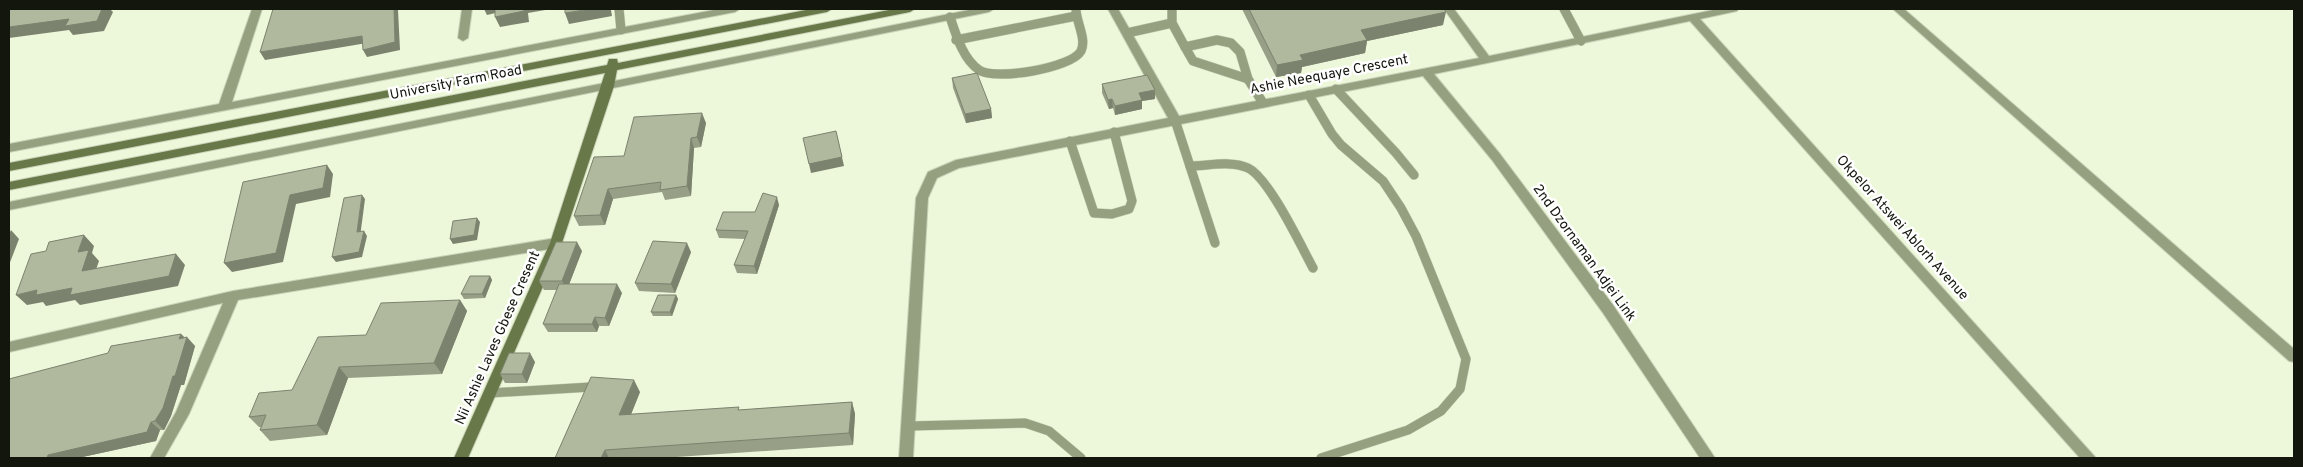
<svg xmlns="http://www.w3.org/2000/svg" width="2303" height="467" font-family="Overpass,sans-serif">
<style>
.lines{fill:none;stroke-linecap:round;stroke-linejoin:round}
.lane-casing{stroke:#cad3b9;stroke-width:10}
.street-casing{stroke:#cad3b9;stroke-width:2}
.secondary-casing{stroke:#cad3b9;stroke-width:2}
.lane{stroke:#95a080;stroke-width:9}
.street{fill:#95a080;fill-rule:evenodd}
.secondary{fill:#697848;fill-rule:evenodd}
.wall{fill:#979f87}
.shaded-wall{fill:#7b826e}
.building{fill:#b0b99d;stroke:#7b826e}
.labels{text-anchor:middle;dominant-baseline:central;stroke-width:5;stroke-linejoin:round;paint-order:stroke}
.street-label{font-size:14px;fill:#13160c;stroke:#fff}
</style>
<rect width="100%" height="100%" fill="#edf7da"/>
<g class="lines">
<defs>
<g id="lane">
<polyline points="619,9 621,30"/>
<polyline points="1172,9 1172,23 1185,47 1217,40 1231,43 1240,52 1248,79 1263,103"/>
<polyline points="1564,9 1581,41"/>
<path d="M950,17C956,35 963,59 979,70C995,81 1072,68 1081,51C1087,39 1076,22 1076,9"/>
<polyline points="1127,33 1172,23"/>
<polyline points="956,40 1076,16"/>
<polyline points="1185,47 1193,61 1248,79"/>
<polyline points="1336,89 1396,153 1414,175"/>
<polyline points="1309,95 1332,134 1341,145 1383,181 1401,208 1416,236 1466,359 1460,389 1441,411 1408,430 1321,458"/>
<polyline points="1175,120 1215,243"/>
<polyline points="1070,141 1094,213 1112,214 1129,209 1132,201 1114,132"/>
<path d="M1190,166C1208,166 1231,160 1248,168C1269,178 1301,246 1313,268"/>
<polyline points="491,393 591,387"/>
<polyline points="910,426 1025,423 1049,431 1081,458"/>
</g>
<g id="street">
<polygon points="252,9 262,9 232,102 719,9 740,9 735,12 9,152 9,144 219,104"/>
<polygon points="462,9 472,9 468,38 463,41 458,38"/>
<polygon points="974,9 994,9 989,12 9,210 9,202"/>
<polygon points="1108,9 1118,9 1179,116 1479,58 1444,9 1454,9 1489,56 1718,9 1738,9 1737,11 1700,19 2096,458 2080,458 1690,21 1434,74 1500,154 1613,305 1715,458 1700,458 1603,313 1492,160 1423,76 959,168 937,178 928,198 913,458 899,458 916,198 928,172 956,160 1168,118"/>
<polygon points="1893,9 1904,9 2294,349 2294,362 2289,361"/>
<polygon points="556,238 562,243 556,248 238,300 189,414 164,458 150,458 176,412 223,303 9,352 9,342 233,291"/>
</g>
<g id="secondary">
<polygon points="811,9 832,9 827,12 9,171 9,163"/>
<polygon points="894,9 915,9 910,12 617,70 614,86 562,243 468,458 454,458 550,243 605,73 9,190 9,182 607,65 609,59 617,59 618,63"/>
</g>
</defs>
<use href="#lane" class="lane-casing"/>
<use href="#street" class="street-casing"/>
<use href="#secondary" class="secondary-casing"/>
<use href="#lane" class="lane"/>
<use href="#street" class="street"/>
<use href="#secondary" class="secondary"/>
</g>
<g class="wall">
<polygon points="1242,9 1444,9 1443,25 1367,41 1365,53 1302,67 1301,73 1276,77"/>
<polygon points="952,78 991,109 992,118 966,123 953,88"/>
<polygon points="1102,84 1155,90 1155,99 1142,101 1142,109 1115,115 1113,108 1109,109 1102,93"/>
<polygon points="706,123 701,147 694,148 691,196 665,200 662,192 613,199 605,225 579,226 574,216 624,156"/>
<polygon points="779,205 757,274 737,273 734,265 745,239 719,238 716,230 755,212"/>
<polygon points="582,251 569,284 622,293 609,326 599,326 597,332 548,332 543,324 557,290 544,290 539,281"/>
<polygon points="691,252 675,293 639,291 635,283"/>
<polygon points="490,276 492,280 485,298 464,299 461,294"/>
<polygon points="676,295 678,299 672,316 653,316 651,312"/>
<polygon points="460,300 467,311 442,374 348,378 327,435 270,441 260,430 261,427 259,427 249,417 292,390 366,335"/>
<polygon points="181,334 195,346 184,385 181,385 171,416 164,430 160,430 156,441 78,458 9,458"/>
<polygon points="535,362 527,383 505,383 500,374"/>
<polygon points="640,392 631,414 740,410 852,402 855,414 853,445 662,458 555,458"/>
</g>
<g class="shaded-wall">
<polygon points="102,9 110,9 113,12 104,31 73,35 69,30 9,38 9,27"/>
<polygon points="394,9 403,9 398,10 400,50 367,57 363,50"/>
<polygon points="484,9 498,9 500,12 487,15"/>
<polygon points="524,9 551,9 528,13 529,22 500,27 495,17"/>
<polygon points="591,9 612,9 611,10 612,16 569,24 565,13"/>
<polygon points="1446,12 1443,25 1367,41 1365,53 1302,67 1301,73 1276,77 1277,65 1361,30"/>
<polygon points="362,36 367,43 265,60 260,52"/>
<polygon points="1155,90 1155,99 1142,101 1142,109 1115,115 1115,106 1139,93"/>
<polygon points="1112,99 1113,108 1109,109 1108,100"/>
<polygon points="991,109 992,118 966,123 965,114"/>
<polygon points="702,113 706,123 701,147 697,137"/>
<polygon points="836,131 844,166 811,173 809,164"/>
<polygon points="691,138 694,148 691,196 687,186"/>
<polygon points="327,165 333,174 330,197 296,204 283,262 232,272 224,263 290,195"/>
<polygon points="608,189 613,199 605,225 600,215"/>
<polygon points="362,195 365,199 360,237 357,232"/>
<polygon points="777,197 779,205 757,274 754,266"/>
<polygon points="477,218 480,222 477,240 453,244 450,239"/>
<polygon points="11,230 19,239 9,265 9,234"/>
<polygon points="364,231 367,236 362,257 336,262 332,257"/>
<polygon points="84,235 94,246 92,253 99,261 92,281 82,271 78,252"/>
<polygon points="577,242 582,251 567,290 562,281"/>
<polygon points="687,243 691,252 675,293 671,284"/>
<polygon points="176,254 185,265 178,286 80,305 75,300 46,306 43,302 27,305 16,295 37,290"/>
<polygon points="490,276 492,280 485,298 482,294"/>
<polygon points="617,284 622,293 609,326 605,318"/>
<polygon points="676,295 678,299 672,316 670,312"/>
<polygon points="460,300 467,311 442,374 434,363"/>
<polygon points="595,317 599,326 597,332 592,324"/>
<polygon points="181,334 186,340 187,337 195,346 184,385 181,385 171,416 164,430 155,421"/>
<polygon points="530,353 535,362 527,383 522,374"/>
<polygon points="339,367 348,378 327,435 317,425"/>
<polygon points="634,380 640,392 626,427 619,415"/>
<polygon points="852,402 855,414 853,445 849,433"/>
<polygon points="151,422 160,430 156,441 78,458 47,458 48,455"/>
<polygon points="605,450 609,458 601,458"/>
</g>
<g class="building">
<polygon points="9,9 102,9 97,21 65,26 69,19 9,27"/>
<polygon points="273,9 394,9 395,42 363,50 362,36 260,52"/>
<polygon points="495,9 524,9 524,11 495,17"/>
<polygon points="565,9 591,9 565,13"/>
<polygon points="1249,9 1444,9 1446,12 1361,30 1367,40 1300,55 1303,60 1277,65"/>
<polygon points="977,73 991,109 965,114 952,78"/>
<polygon points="1147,75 1155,90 1139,93 1142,100 1115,106 1112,99 1108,100 1102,84"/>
<polygon points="702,113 697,137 691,138 687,186 660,190 661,182 608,189 600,215 574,216 594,157 624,156 634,117"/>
<polygon points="836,131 842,157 809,164 803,138"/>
<polygon points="327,165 323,188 290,195 276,253 224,263 243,182"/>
<polygon points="763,193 777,197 754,266 734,265 748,231 716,230 723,212 755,212"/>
<polygon points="362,195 357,232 364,231 359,252 332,257 344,198"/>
<polygon points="477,218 474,235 450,239 453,221"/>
<polygon points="84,235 78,252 89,250 82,271 176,254 169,276 70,295 72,288 36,295 37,290 16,295 31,254 46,251 49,242"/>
<polygon points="653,241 687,243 671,284 635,283"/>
<polygon points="556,242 577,242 562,281 539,281"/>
<polygon points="470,276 490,276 482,294 461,294"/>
<polygon points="559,284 617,284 605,318 595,317 592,324 543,324"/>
<polygon points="658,295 676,295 670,312 651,312"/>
<polygon points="460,300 434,363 339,367 317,425 260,430 266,415 249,417 259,393 292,390 318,337 366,335 381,303"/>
<polygon points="181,334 179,339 187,337 175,376 173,376 163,408 155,421 151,422 147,432 48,455 47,458 9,458 9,379 108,353 111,346"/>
<polygon points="509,353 530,353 522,374 500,374"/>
<polygon points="591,377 634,380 619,415 739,407 738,410 852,402 849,433 605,450 601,458 555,458"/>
</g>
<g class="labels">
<g class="street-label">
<text transform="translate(1329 75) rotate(-11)">Ashie Neequaye Crescent</text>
<text transform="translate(456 83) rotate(-11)">University Farm Road</text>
<text transform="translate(1902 228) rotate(48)">Okpelor Atswei Ablorh Avenue</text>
<text transform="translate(1584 253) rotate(54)">2nd Dzornaman Adjei Link</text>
<text transform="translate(498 338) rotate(-66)">Nii Ashie Laves Gbese Cresent</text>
</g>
</g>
<rect width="2303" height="467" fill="none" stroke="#13160c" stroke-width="20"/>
</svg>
